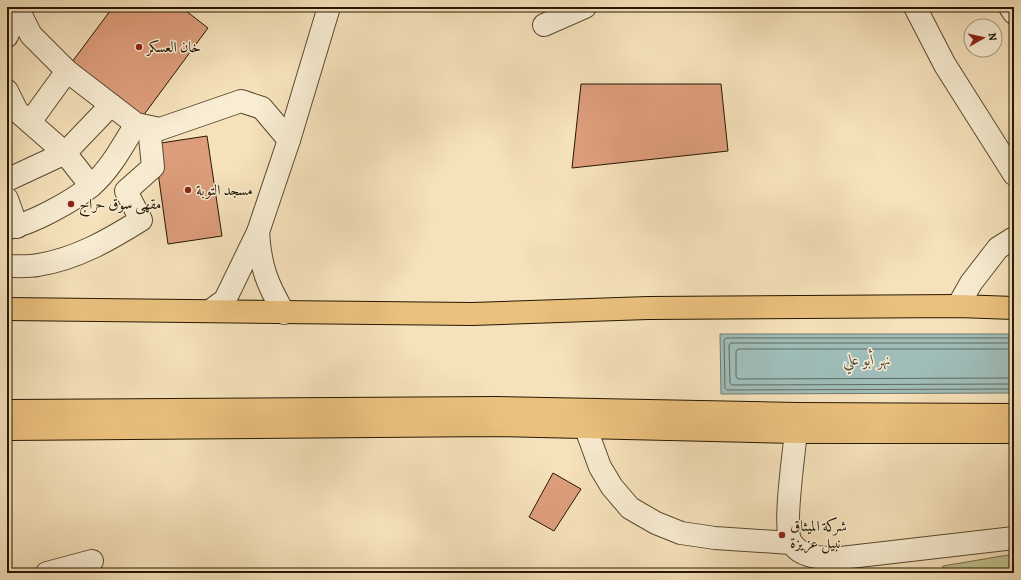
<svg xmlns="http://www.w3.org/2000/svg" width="1021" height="580" font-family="Alegreya,Amiri,serif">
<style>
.green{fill:#c0c28d;stroke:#746d48}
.water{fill:#9fbcb8;stroke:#6f7a6f}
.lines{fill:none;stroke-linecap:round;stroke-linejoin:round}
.shore{stroke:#636a5d;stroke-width:1}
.building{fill:#dd9d7c;stroke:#271802}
.minor-casing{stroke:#5a4a30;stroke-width:24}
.major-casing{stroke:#271802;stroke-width:24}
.minor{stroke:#f8ecd2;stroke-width:22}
.major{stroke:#eac07d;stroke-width:22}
.poi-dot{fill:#8f2418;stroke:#f8ecd2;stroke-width:1.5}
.labels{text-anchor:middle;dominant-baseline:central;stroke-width:3;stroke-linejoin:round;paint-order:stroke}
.poi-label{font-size:15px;fill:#271802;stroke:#f8ecd2;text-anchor:start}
.water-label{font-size:16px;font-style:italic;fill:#515142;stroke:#f8ecd2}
</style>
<rect width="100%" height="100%" fill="#f5e1ba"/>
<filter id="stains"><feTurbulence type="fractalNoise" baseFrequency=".005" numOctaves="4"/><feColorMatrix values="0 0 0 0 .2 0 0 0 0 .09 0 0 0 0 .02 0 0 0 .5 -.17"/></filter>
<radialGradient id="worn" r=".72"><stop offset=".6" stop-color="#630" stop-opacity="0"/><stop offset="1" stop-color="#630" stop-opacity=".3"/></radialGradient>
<polygon class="green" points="1014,554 1014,573 942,573 943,566"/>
<polygon class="water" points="720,334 1014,334 1014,393 721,394"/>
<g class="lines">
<g class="shore">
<polyline points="1014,338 726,338 724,340 725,388 727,390 1014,389"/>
<polyline points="1014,343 731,343 729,345 730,383 732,385 1014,384"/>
<polyline points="1014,349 738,349 736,351 736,377 738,379 1014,378"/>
</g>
</g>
<g class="building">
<polygon points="113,7 181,7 208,28 140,120 69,66"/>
<polygon points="498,7 528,7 527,10"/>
<polygon points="581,84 721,84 728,151 572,168"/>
<polygon points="207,136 222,236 168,244 154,144"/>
<polygon points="553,473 581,489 554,531 529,517"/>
</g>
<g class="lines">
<defs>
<g id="minor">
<polyline points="17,7 31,35 67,71 136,124 160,129 241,101 262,108 289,140"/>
<polyline points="915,7 945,65 1014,174"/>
<polyline points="1010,7 1014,13"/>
<polyline points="544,25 585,7"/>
<polyline points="7,36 17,11"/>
<polyline points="7,91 17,111 65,153 91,186"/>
<polyline points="30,122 67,71"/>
<polyline points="7,180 65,153 111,105"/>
<polyline points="7,199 17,227"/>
<path d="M7,228C30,225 73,201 91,186C110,170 123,145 136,124"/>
<path d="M258,232C260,266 267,284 284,313"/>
<path d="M7,266C17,266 28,267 38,265C76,259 109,240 141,220L126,191L153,167L149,127"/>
<polyline points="958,306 971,283 998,248 1014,238"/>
<polyline points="210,311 225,300 258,232 289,140 329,7"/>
<polyline points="585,426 600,467 612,487 630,508 656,523 681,533 715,538 791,543"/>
<path d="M796,432C794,452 783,528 791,542C801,559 824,558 841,558L1014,538"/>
<polyline points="47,573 92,561"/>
</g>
<g id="major">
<polyline points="7,309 472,314 648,308 958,306 1014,308"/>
<polyline points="7,411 496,408 796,414 1014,415"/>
<polyline points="7,429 496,425 796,432 1014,432"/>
</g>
</defs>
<use href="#minor" class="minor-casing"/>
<use href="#major" class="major-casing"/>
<use href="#minor" class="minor"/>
<use href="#major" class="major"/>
</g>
<g class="poi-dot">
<circle cx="139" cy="47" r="4"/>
<circle cx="188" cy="190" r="4"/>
<circle cx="71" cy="204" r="4"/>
<circle cx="782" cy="535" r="4"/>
</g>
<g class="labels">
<g class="poi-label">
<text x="147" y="47">خان العسكر</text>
<text x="196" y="190">مسجد التوبة</text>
<text x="79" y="204">مقهى سوق حراج</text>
<text x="790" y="526">شركة الميثاق<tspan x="790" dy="17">نبيل عزيزة</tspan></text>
</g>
<g class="water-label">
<text transform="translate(867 360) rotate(1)">نهر أبو علي</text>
</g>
</g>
<rect width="1021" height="580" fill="none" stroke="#f5e1ba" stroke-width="24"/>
<rect x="8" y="8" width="1005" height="564" fill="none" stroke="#271802" stroke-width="2"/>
<rect x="12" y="12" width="997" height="556" fill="none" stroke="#271802"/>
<g transform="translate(983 38) rotate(82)"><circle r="19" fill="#f8ecd2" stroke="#a4977f"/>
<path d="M0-3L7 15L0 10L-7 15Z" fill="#8f2418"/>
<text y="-6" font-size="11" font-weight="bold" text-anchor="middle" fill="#271802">N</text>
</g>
<rect width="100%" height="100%" filter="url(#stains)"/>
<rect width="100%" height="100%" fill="url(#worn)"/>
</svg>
